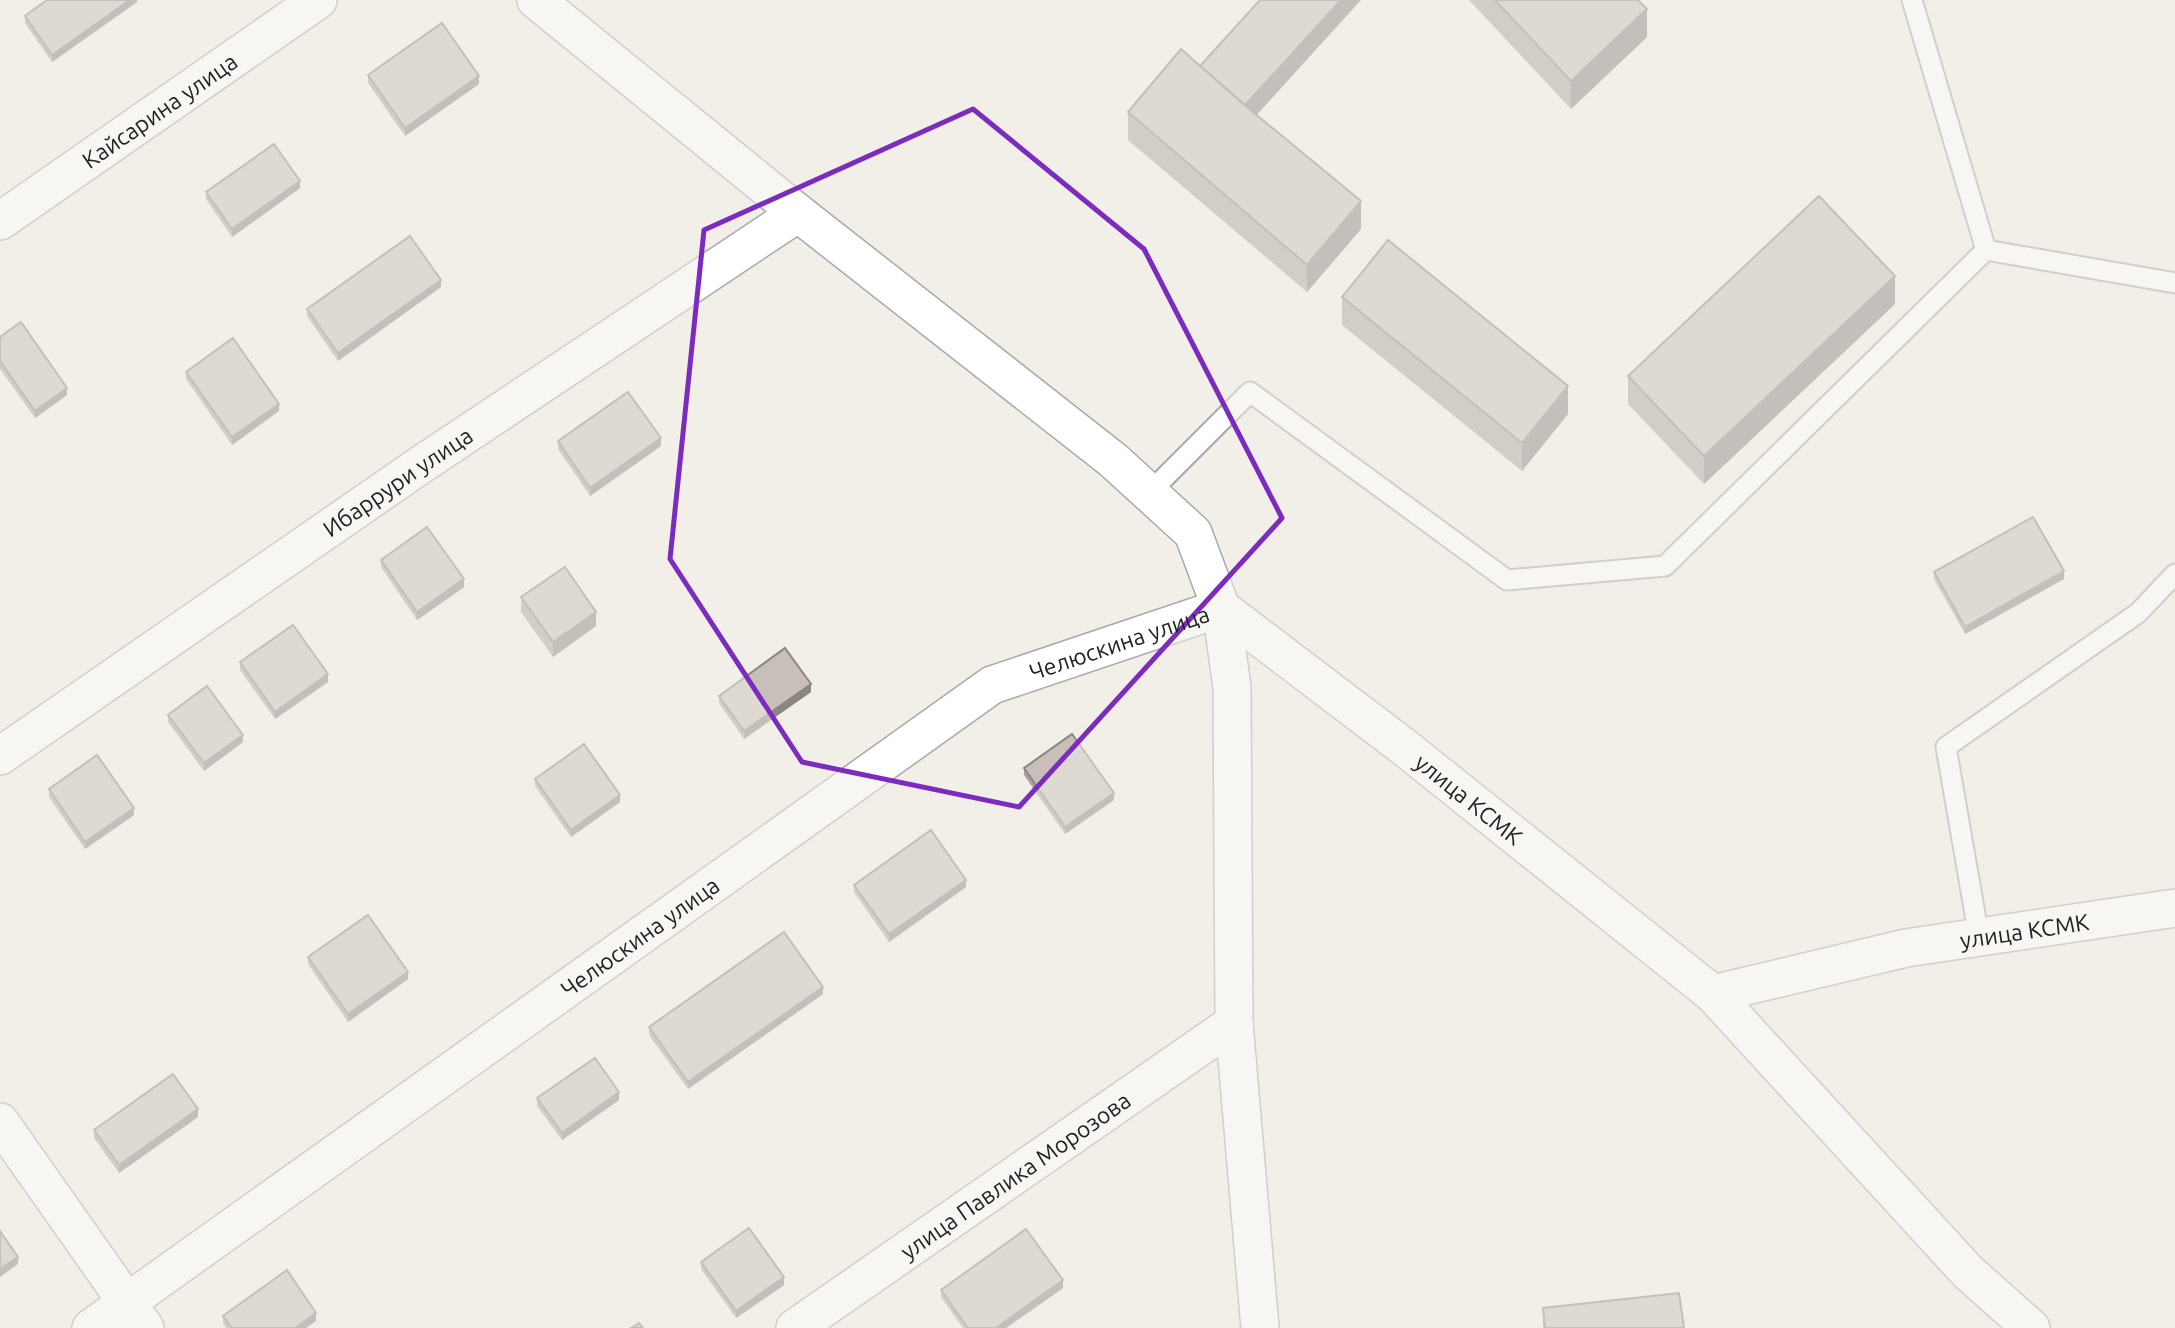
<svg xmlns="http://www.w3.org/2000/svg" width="2175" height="1328" font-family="Ubuntu,sans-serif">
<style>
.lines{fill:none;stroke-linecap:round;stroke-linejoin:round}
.service-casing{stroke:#a9a9a9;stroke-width:23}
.minor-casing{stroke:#a9a9a9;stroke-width:40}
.service{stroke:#fff;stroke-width:19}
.minor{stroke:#fff;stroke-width:37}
.wall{fill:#aba49e}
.shaded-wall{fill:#8b8681}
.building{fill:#c7bfb8;stroke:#8b8681;stroke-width:2}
.marked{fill:none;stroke:#7b2cbf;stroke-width:5;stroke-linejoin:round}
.labels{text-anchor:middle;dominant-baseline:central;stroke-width:5;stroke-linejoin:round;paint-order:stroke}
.street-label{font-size:23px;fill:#222;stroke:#fff}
</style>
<rect width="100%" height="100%" fill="#f2efe9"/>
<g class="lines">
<defs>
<g id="service">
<polyline points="1986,250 2175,283"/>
<polyline points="1149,493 1250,392 1507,580 1665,566 1986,250 1912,0"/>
<polyline points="1979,937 1946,747 2138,613 2175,574"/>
</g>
<g id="minor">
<polyline points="536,0 798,213 1113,460 1193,533 1221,608 1232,687 1234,1023 1260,1328"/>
<path id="s1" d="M0,221L318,0"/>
<path id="s2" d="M1221,608L1404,747L1713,994L1968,1272L2031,1328"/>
<path id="s3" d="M0,756L419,466L798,213"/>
<path id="s4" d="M1713,994L1906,948L2175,908"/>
<polyline points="0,1122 145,1328"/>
<path id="s5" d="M91,1328L992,685L1221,608"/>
<path id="s6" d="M795,1328L1234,1023"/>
</g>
</defs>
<use href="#service" class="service-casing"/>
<use href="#minor" class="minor-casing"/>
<use href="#service" class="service"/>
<use href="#minor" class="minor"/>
</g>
<g class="wall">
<polygon points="137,0 137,2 52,62 25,23 25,16"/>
<polygon points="1469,0 1638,0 1647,37 1571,109"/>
<polygon points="368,75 479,84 405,136 368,83"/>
<polygon points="1128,112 1256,115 1361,229 1307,292 1128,140"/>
<polygon points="300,188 232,237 206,199 206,192"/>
<polygon points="441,287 338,361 307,316 307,309"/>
<polygon points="1342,297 1568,414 1522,471 1342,325"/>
<polygon points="1895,304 1704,484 1628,404 1628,376"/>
<polygon points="0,337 67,395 35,418 0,369"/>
<polygon points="186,372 279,411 232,445 186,379"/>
<polygon points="558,441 661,446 590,496 558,449"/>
<polygon points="381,560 464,587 417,620 381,567"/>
<polygon points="1934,572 2064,579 1965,634 1934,579"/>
<polygon points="521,597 596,626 553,657 521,612"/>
<polygon points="240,662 328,682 275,719 240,670"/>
<polygon points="811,692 744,739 719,703 719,696"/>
<polygon points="168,715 243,742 204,771 168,722"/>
<polygon points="1024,768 1114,800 1065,834 1024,775"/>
<polygon points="535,779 620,802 571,837 535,786"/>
<polygon points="49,789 134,815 85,849 49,797"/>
<polygon points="854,885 966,887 889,942 854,892"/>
<polygon points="308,957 408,979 348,1022 308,964"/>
<polygon points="823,994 688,1089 649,1035 649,1027"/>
<polygon points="537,1098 619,1100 562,1140 537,1106"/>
<polygon points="198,1117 119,1173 94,1138 94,1130"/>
<polygon points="701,1262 784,1285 736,1318 701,1269"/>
<polygon points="1063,1288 1006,1328 963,1328 941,1297 941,1290"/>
<polygon points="1543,1308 1684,1328 1543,1328"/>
<polygon points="223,1316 316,1321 306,1328 226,1328 223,1323"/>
</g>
<g class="shaded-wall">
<polygon points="130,0 137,0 137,2 52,62 52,55"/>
<polygon points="1341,0 1361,0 1242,131 1242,109"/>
<polygon points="1647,9 1647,37 1571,109 1571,81"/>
<polygon points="479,76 479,84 405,136 405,128"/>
<polygon points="300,181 300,188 232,237 232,229"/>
<polygon points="1361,201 1361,229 1307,292 1307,265"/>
<polygon points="1895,276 1895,304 1704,484 1704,456"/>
<polygon points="441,280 441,287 338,361 338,353"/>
<polygon points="1568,386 1568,414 1522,471 1522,443"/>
<polygon points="67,388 67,395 35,418 35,411"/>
<polygon points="279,404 279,411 232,445 232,437"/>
<polygon points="661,438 661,446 590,496 590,488"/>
<polygon points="2064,571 2064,579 1965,634 1965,627"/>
<polygon points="464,579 464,587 417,620 417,612"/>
<polygon points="596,612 596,626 553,657 553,642"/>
<polygon points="328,674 328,682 275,719 275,712"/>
<polygon points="811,684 811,692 744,739 744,731"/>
<polygon points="243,735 243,742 204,771 204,763"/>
<polygon points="1114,793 1114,800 1065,834 1065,827"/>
<polygon points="620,795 620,802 571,837 571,830"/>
<polygon points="134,808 134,815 85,849 85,842"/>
<polygon points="966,880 966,887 889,942 889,934"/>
<polygon points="408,972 408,979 348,1022 348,1014"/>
<polygon points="823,987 823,994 688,1089 688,1082"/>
<polygon points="619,1092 619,1100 562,1140 562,1133"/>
<polygon points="198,1109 198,1117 119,1173 119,1165"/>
<polygon points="18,1257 18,1264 0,1277 0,1269"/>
<polygon points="784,1277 784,1285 736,1318 736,1311"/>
<polygon points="1063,1280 1063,1288 1006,1328 996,1328"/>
<polygon points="316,1313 316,1321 306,1328 295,1328"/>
</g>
<g class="building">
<polygon points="47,0 130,0 52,55 25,16"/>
<polygon points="1260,0 1341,0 1245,105 1200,66"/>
<polygon points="1495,0 1638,0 1647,9 1571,81"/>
<polygon points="442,23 479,76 405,128 368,75"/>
<polygon points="1181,49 1242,103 1361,201 1307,265 1128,112"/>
<polygon points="274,144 300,181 232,229 206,192"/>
<polygon points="1819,196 1895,276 1704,456 1628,376"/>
<polygon points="410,236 441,280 338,353 307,309"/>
<polygon points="1388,240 1568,386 1522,443 1342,297"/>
<polygon points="21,322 67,388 35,411 0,361 0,337"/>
<polygon points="233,338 279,404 232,437 186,372"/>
<polygon points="628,392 661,438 590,488 558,441"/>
<polygon points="2033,517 2064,571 1965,627 1934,572"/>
<polygon points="427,527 464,579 417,612 381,560"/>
<polygon points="565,567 596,612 553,642 521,597"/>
<polygon points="293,625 328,674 275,712 240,662"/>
<polygon points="785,648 811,684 744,731 719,696"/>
<polygon points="207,686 243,735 204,763 168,715"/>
<polygon points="1072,734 1114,793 1065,827 1024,768"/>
<polygon points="584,744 620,795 571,830 535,779"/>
<polygon points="97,755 134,808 85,842 49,789"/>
<polygon points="931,830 966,880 889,934 854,885"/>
<polygon points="368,915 408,972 348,1014 308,957"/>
<polygon points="784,932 823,987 688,1082 649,1027"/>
<polygon points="595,1058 619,1092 562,1133 537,1098"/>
<polygon points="173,1074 198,1109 119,1165 94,1130"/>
<polygon points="749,1228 784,1277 736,1311 701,1262"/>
<polygon points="1026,1229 1063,1280 996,1328 968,1328 941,1290"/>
<polygon points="0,1231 18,1257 0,1269"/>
<polygon points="287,1270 316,1313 295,1328 232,1328 223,1316"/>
<polygon points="1679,1293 1684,1328 1545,1328 1543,1308"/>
<polygon points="639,1323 643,1328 631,1328"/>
</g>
<path d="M0 0H2175V1328H0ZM973,109L1144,249L1282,518L1019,807L802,762L670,559L704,230Z" fill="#f2efe9" fill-opacity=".55" fill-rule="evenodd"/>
<path class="marked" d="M973,109L1144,249L1282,518L1019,807L802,762L670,559L704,230Z"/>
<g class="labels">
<g class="street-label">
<text stroke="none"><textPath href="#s1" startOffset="194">Кайсарина улица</textPath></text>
<text stroke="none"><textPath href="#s3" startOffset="483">Ибаррури улица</textPath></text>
<text stroke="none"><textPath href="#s5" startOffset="1241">Челюскина улица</textPath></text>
<text stroke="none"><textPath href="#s2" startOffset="313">улица КСМК</textPath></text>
<text stroke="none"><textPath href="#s4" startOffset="318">улица КСМК</textPath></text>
<text stroke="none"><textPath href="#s5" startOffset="674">Челюскина улица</textPath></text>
<text stroke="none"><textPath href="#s6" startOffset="268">улица Павлика Морозова</textPath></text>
</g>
</g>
</svg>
